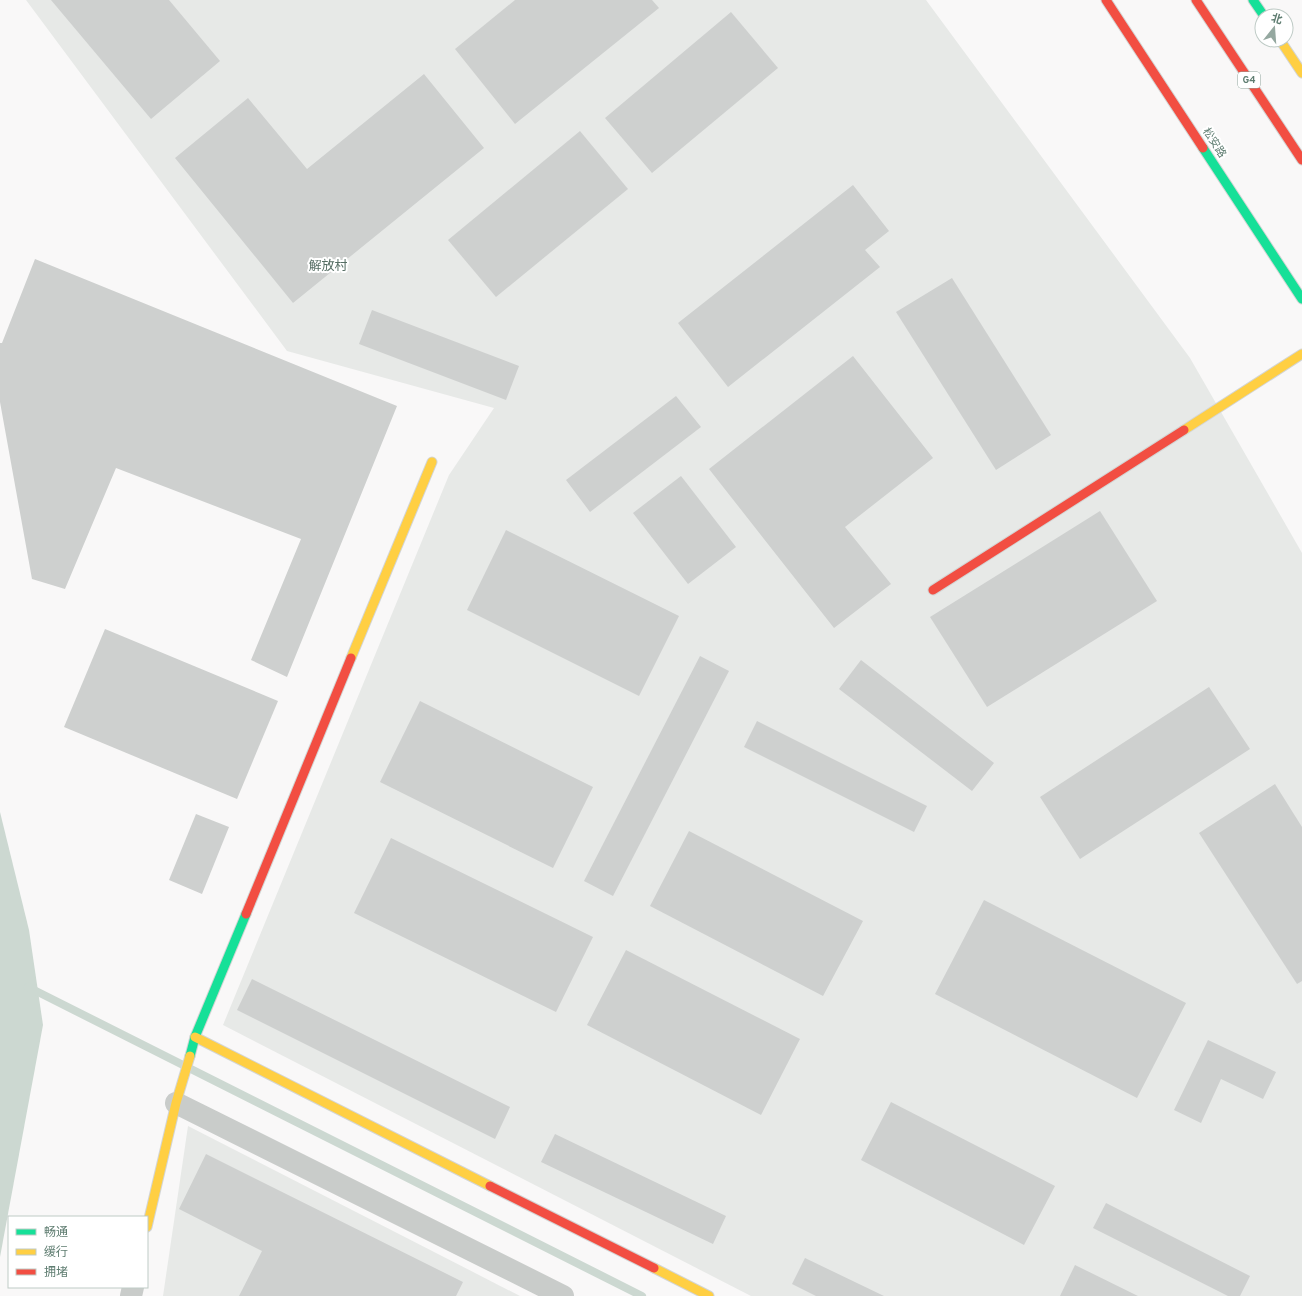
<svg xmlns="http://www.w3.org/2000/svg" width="1302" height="1296" font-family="Overpass,'Noto Sans SC',sans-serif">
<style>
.built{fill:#e7e9e7}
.water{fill:#ccd8d1}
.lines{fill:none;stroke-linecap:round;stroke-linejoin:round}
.stream{stroke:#ccd8d1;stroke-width:8}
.building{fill:#ced0cf}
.fast-casing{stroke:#d3d5d4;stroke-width:11}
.slow-casing{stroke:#d3d5d4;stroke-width:11}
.jam-casing{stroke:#d3d5d4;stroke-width:11}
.street{stroke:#c9ccca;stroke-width:22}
.fast{stroke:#16e098;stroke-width:9}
.slow{stroke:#ffcf43;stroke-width:9}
.jam{stroke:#f24e42;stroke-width:9}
.labels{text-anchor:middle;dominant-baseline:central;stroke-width:4;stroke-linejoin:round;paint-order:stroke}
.shield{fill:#fff;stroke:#8fa49c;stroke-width:1}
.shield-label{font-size:10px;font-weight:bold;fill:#5f7d71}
.street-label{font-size:11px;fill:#5f7d71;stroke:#fff}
.quarter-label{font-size:13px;fill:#566e64;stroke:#fff}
</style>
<rect width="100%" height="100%" fill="#f9f8f8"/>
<g class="built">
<polygon points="26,0 926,0 1190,358 1302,553 1302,1296 751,1296 223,1025 449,475 494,408 287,351"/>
<polygon points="188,1126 520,1296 163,1296"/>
</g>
<polygon class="water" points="0,812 29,930 43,1025 0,1257"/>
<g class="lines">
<polyline class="stream" points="28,987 642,1296"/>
</g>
<g class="building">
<polygon points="51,0 169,0 220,61 151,119"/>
<polygon points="515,0 652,0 659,8 515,124 455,49"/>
<polygon points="731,12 778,68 652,173 605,118"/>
<polygon points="424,74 484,148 293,303 175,158 248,98 307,169"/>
<polygon points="580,131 628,189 496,297 448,240"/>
<polygon points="853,185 889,231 865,250 880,267 728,387 678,323"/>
<polygon points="35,259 397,406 287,677 251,660 301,539 116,468 65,589 32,579 0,402 0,343 2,343"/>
<polygon points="952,278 1051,435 996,470 896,312"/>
<polygon points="372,310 519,366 506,400 359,344"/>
<polygon points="853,356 933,458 845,527 891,584 834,628 709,469"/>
<polygon points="676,396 701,427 590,512 566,480"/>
<polygon points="681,476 736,547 688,584 633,513"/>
<polygon points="1100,511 1157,601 987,707 930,617"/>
<polygon points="506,530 679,616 639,696 467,610"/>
<polygon points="105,629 278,701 237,799 64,727"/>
<polygon points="700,656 729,671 613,896 584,881"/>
<polygon points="861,660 994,763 972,791 839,689"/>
<polygon points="1209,687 1250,749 1080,859 1040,797"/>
<polygon points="420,701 593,787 553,868 380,782"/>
<polygon points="757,721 927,806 914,832 744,747"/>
<polygon points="1275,784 1302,827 1302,981 1297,984 1199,833"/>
<polygon points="196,814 229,827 202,894 169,880"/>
<polygon points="689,831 863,921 823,996 650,906"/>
<polygon points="391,838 593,937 556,1012 354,913"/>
<polygon points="984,900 1186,1003 1137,1098 935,994"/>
<polygon points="626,950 800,1039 761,1115 587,1025"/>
<polygon points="252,979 510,1107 495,1139 237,1010"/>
<polygon points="1208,1040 1276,1072 1263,1099 1221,1079 1201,1123 1174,1110"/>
<polygon points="891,1102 1055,1186 1024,1245 861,1160"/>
<polygon points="555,1134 726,1216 713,1244 541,1162"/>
<polygon points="206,1154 463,1282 456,1296 239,1296 262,1251 179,1209"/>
<polygon points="1106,1203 1250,1276 1240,1296 1228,1296 1093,1228"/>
<polygon points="805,1258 884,1296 816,1296 792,1284"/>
<polygon points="1075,1265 1138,1296 1060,1296"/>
</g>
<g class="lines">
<defs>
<g id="fast">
<polyline points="1253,0 1264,16"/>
<polyline points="1203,148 1302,299"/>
<polyline points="190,1056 195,1037 246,914"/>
</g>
<g id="slow">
<polyline points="1280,40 1302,73"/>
<polyline points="1184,430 1302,354"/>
<polyline points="351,658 432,462"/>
<polyline points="195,1037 490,1186"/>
<polyline points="147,1227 176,1103 190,1056"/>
<polyline points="654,1268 709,1296"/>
</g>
<g id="jam">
<polyline points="1106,0 1203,148"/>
<polyline points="1196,0 1302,160"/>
<polyline points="933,590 1184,430"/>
<polyline points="246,914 351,658"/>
<polyline points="490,1186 654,1268"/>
</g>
</defs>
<use href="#fast" class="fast-casing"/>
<use href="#slow" class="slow-casing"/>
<use href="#jam" class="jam-casing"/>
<g class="street">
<polyline points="176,1103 563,1296"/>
<polyline points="131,1296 133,1287"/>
</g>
<use href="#fast" class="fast"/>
<use href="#slow" class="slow"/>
<use href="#jam" class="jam"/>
</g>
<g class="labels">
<rect class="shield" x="1238" y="72" width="22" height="16" rx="3"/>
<g class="shield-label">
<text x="1249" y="80">G4</text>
</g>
<g class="street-label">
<text transform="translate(1214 143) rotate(57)">松安路</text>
</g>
<g class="quarter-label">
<text x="328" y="267">解放村</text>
</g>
</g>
<rect x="8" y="1216" width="140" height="72" fill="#ffffff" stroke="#bfcbc6"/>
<rect x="16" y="1229" width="20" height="6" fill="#16e098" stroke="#bfcbc6"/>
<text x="44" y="1236" font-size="12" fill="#5f7d71">畅通</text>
<rect x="16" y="1249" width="20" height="6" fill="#ffcf43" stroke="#bfcbc6"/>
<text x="44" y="1256" font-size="12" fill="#5f7d71">缓行</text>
<rect x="16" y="1269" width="20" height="6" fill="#f24e42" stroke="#bfcbc6"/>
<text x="44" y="1276" font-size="12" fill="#5f7d71">拥堵</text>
<g transform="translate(1274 28) rotate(17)"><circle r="19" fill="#ffffff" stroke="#bfcbc6"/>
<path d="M0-3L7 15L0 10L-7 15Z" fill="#95a8a0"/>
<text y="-6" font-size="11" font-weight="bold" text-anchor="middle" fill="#5f7d71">北</text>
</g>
</svg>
